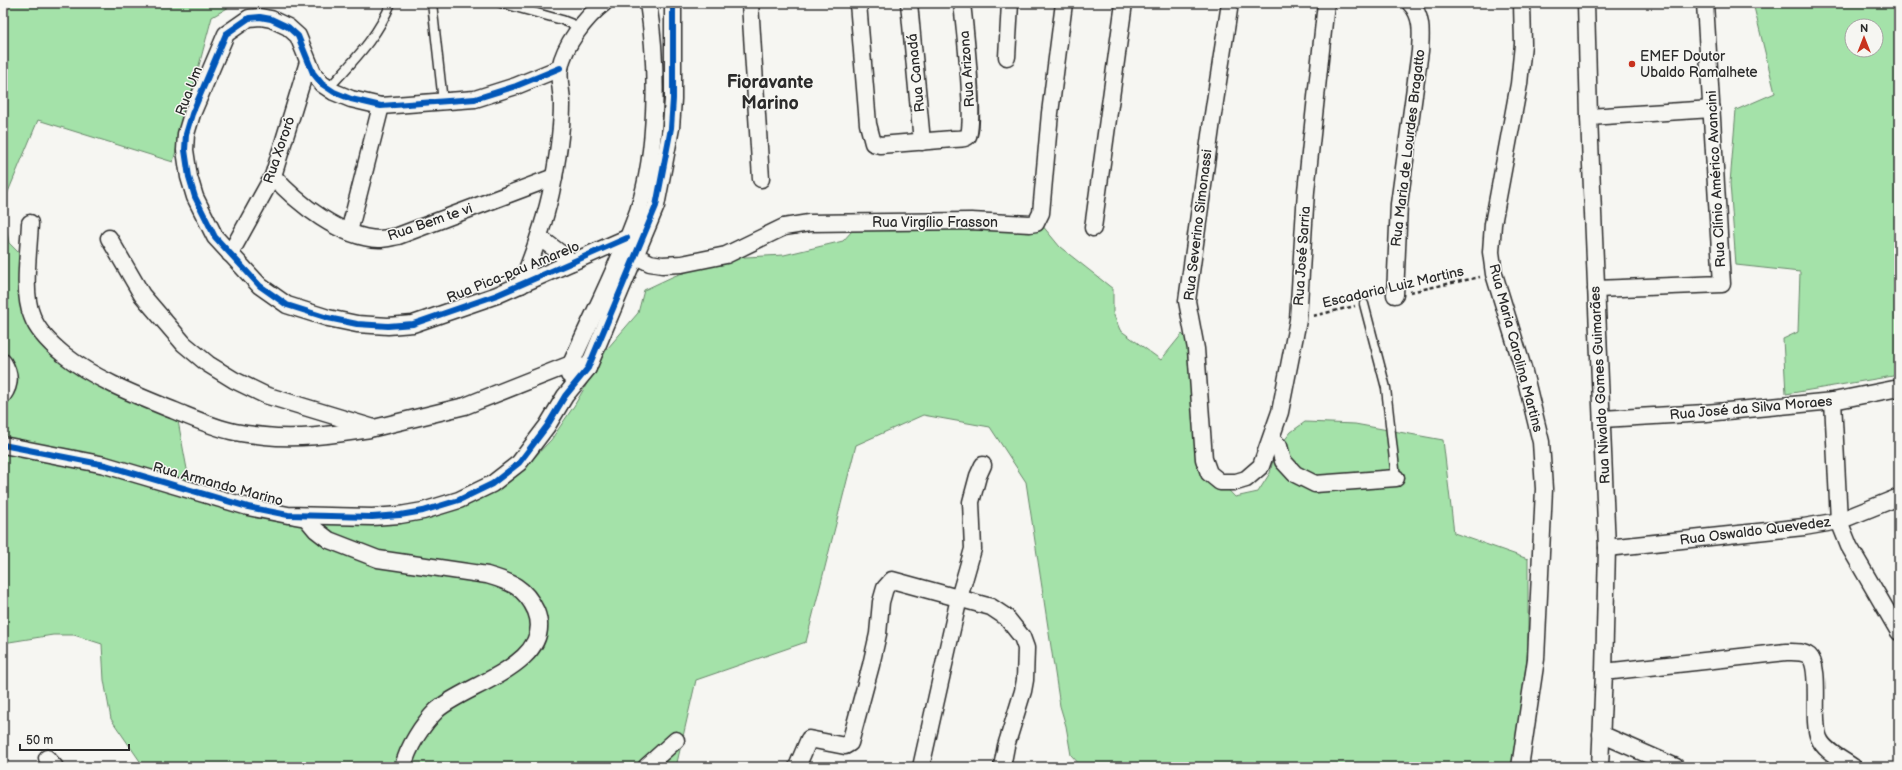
<svg xmlns="http://www.w3.org/2000/svg" width="1902" height="770" font-family="'Balsamiq Sans',sans-serif">
<style>
.green{fill:#a4e2a9;stroke:#68866a;fill-rule:evenodd}
.lines{fill:none;stroke-linecap:round;stroke-linejoin:round}
.lane-casing{stroke:#2b2b2b;stroke-width:11}
.street-casing{stroke:#2b2b2b;stroke-width:19}
.path{stroke:#2b2b2b;stroke-width:2.5;stroke-dasharray:4 3;stroke-linecap:butt}
.lane{stroke:#f6f6f2;stroke-width:8}
.street{stroke:#f6f6f2;stroke-width:16}
.cycleway-casing{stroke:#f6f6f2;stroke-width:8}
.cycleway{stroke:#0057b8;stroke-width:6}
.poi-dot{fill:#c8321e;stroke:#f6f6f2;stroke-width:1.5}
.labels{text-anchor:middle;dominant-baseline:central;stroke-width:3;stroke-linejoin:round;paint-order:stroke}
.poi-label{font-size:14px;fill:#2b2b2b;stroke:#f6f6f2;text-anchor:start}
.street-label{font-size:14px;fill:#2b2b2b;stroke:#f6f6f2}
.district-label{font-size:18px;font-weight:bold;fill:#2b2b2b;stroke:#f6f6f2}
</style>
<rect width="100%" height="100%" fill="#f6f6f2"/>
<filter id="ink" filterUnits="userSpaceOnUse"><feTurbulence type="fractalNoise" baseFrequency=".025" numOctaves="2"/><feDisplacementMap in="SourceGraphic" scale="8" xChannelSelector="R" yChannelSelector="G"/><feConvolveMatrix kernelMatrix="1 2 1 2 8 2 1 2 1" color-interpolation-filters="sRGB"/></filter>
<g filter="url(#ink)">
<g class="green">
<polygon points="3,3 236,3 212,17 173,162 38,120 3,204"/>
<path d="M1753,3H1899V375L1786,394L1783,339L1798,332L1800,272L1736,265L1730,183L1736,110L1775,93ZM1852,26H1876V50H1852Z"/>
<polygon points="3,211 9,243 21,255 18,282 24,309 29,324 43,348 61,362 178,421 192,496 361,524 399,523 481,499 522,470 551,440 574,406 607,349 638,313 644,290 674,276 727,258 784,255 843,241 852,231 1037,219 1060,247 1113,289 1113,313 1120,330 1161,360 1182,334 1202,355 1205,447 1217,478 1235,497 1258,492 1270,473 1275,452 1291,432 1305,422 1355,424 1443,440 1454,533 1528,559 1528,649 1517,744 1513,767 1082,767 1071,755 1066,726 1060,706 1026,482 990,427 923,415 856,445 806,642 696,680 676,767 144,767 111,719 104,680 102,644 74,635 53,635 3,643"/>
</g>
<g class="lines">
<defs>
<g id="lane">
<polyline points="432,3 443,102"/>
<polyline points="501,3 562,20 580,27"/>
<path d="M329,88C352,62 378,37 391,3"/>
<polyline points="1364,304 1386,388 1396,478"/>
</g>
<g id="street">
<polyline points="750,3 761,179"/>
<path d="M858,3L868,124L873,143L880,145L953,139C958,139 965,139 968,136C976,127 964,21 962,3"/>
<polyline points="909,3 922,142"/>
<polyline points="1230,3 1212,121 1187,301 1196,349 1204,459 1209,473 1220,482 1236,482 1246,479 1261,466 1280,412 1298,320 1306,191 1326,3"/>
<polyline points="1586,3 1589,117 1607,548 1604,672 1600,767"/>
<polyline points="1007,57 1010,3"/>
<polyline points="560,68 516,86 475,99 381,106 351,99 334,92 322,84 313,73 298,36 288,27 271,19 260,17 249,18 226,34 192,114 186,134 185,150 189,177 195,197 215,237 260,286 287,305 328,318 357,324 388,326 413,324 497,295 627,238"/>
<polyline points="1589,117 1712,109"/>
<path d="M273,176C297,203 341,238 379,239C385,239 392,237 398,236L554,177"/>
<path d="M30,223C29,249 22,293 32,316C37,330 52,345 63,354C94,379 138,396 175,411C195,419 215,428 235,432C245,434 255,435 265,436C300,440 336,434 370,429"/>
<polyline points="1093,228 1124,3"/>
<polyline points="349,232 381,106"/>
<polyline points="539,237 572,262"/>
<polyline points="109,238 142,295 184,344 208,364 234,380 265,395 374,428 465,406 571,364 588,368"/>
<polyline points="622,249 650,263 662,265 682,264 726,255 784,227 809,223 971,221 1030,224 1036,223 1041,213 1050,113 1064,3"/>
<polyline points="230,254 273,176 308,62"/>
<path d="M521,285C535,250 548,214 554,177C558,155 562,126 562,104C562,92 558,79 560,68C564,45 586,17 604,3"/>
<polyline points="1596,289 1722,284 1705,3"/>
<path d="M1395,295L1399,204L1420,51C1421,34 1423,16 1410,3"/>
<path d="M3,362C10,373 11,384 3,395"/>
<path d="M569,375L571,364C593,314 620,263 638,211C658,151 658,65 648,3"/>
<polyline points="1833,401 1839,521 1849,546 1899,632"/>
<polyline points="1602,419 1706,413 1833,401 1899,388"/>
<polyline points="1271,440 1279,446 1283,461 1295,474 1315,484 1396,478"/>
<polyline points="3,445 105,465 248,507 288,515 372,517 400,515 423,511 459,500 492,484 519,463 547,426 565,396 588,368 656,206 671,128 673,99 673,3"/>
<path d="M295,516L306,518L316,530L329,540L378,559L487,575C511,582 525,587 536,611C557,664 464,685 437,710C422,725 408,747 403,767"/>
<polyline points="1607,548 1804,527 1839,521 1899,497"/>
<path d="M1604,672L1786,652C1793,652 1803,651 1809,656C1822,668 1811,720 1819,738C1824,751 1842,759 1853,767"/>
<polyline points="1601,734 1676,767"/>
<polyline points="47,758 55,767"/>
<polyline points="646,767 676,740"/>
<polyline points="797,767 809,739 845,746 850,743 871,665 878,634 881,602 885,588 892,580 991,607 1006,617 1022,637 1026,648 1025,680 1023,691 1006,746 1002,767"/>
<polyline points="921,767 959,598 973,549 971,502 978,476 983,465"/>
<polyline points="1520,767 1536,659 1544,489 1541,442 1523,368 1494,274 1491,252 1493,224 1519,84 1523,44 1522,3"/>
</g>
</defs>
<use href="#lane" class="lane-casing"/>
<use href="#street" class="street-casing"/>
<g class="path">
<polyline points="1410,292 1480,277"/>
<polyline points="1313,316 1355,306"/>
</g>
<use href="#lane" class="lane"/>
<use href="#street" class="street"/>
<defs>
<g id="cycleway">
<polyline points="560,68 516,86 475,99 381,106 351,99 334,92 322,84 313,73 298,36 288,27 271,19 260,17 249,18 226,34 192,114 186,134 185,150 189,177 195,197 215,237 260,286 287,305 328,318 357,324 388,326 413,324 497,295 627,238"/>
<polyline points="3,445 105,465 248,507 288,515 372,517 400,515 423,511 459,500 492,484 519,463 547,426 565,396 588,368 656,206 671,128 673,99 673,3"/>
</g>
</defs>
<use href="#cycleway" class="cycleway-casing"/>
<use href="#cycleway" class="cycleway"/>
</g>
</g>
<circle class="poi-dot" cx="1632" cy="64" r="4"/>
<g class="labels">
<g class="poi-label">
<text x="1640" y="56">EMEF Doutor<tspan x="1640" dy="16">Ubaldo Ramalhete</tspan></text>
</g>
<g class="street-label">
<text transform="translate(967 69) rotate(-94)">Rua Arizona</text>
<text transform="translate(916 73) rotate(-96)">Rua Canadá</text>
<text transform="translate(189 91) rotate(-69)">Rua Um</text>
<text transform="translate(1408 148) rotate(-83)">Rua Maria de Lourdes Bragatto</text>
<text transform="translate(279 150) rotate(-71)">Rua Xororó</text>
<text transform="translate(1716 179) rotate(-93)">Rua Clínio Américo Avancini</text>
<text transform="translate(430 222) rotate(-19)">Rua Bem te vi</text>
<text x="935" y="222">Rua Virgílio Frasson</text>
<text transform="translate(1198 225) rotate(-83)">Rua Severino Simonassi</text>
<text transform="translate(1302 256) rotate(-86)">Rua José Sarria</text>
<text transform="translate(513 272) rotate(-22)">Rua Pica-pau Amarelo</text>
<text transform="translate(1393 287) rotate(-13)">Escadaria Luiz Martins</text>
<text transform="translate(1516 348) rotate(75)">Rua Maria Carolina Martins</text>
<text transform="translate(1600 385) rotate(-93)">Rua Nivaldo Gomes Guimarães</text>
<text transform="translate(1751 408) rotate(-5)">Rua José da Silva Moraes</text>
<text transform="translate(218 484) rotate(15)">Rua Armando Marino</text>
<text transform="translate(1755 531) rotate(-7)">Rua Oswaldo Quevedez</text>
</g>
<g class="district-label">
<text x="770" y="82">Fioravante<tspan x="770" dy="21">Marino</tspan></text>
</g>
</g>
<rect width="1902" height="770" fill="none" stroke="#f6f6f2" stroke-width="16"/>
<rect x="8" y="8" width="1886" height="754" fill="none" stroke="#2b2b2b" stroke-width="1.5" filter="url(#ink)"/>
<g transform="translate(1864 38)"><circle r="19" fill="#f6f6f2" stroke="#a5a5a2"/>
<path d="M0-3L7 15L0 10L-7 15Z" fill="#c8321e"/>
<text y="-6" font-size="11" font-weight="bold" text-anchor="middle" fill="#2b2b2b">N</text>
</g>
<path d="M20 744v6h109v-6" fill="none" stroke="#2b2b2b" stroke-width="2"/>
<text x="26" y="744" font-size="12" fill="#2b2b2b" stroke="#f6f6f2" stroke-width="3" paint-order="stroke">50 m</text>
</svg>
